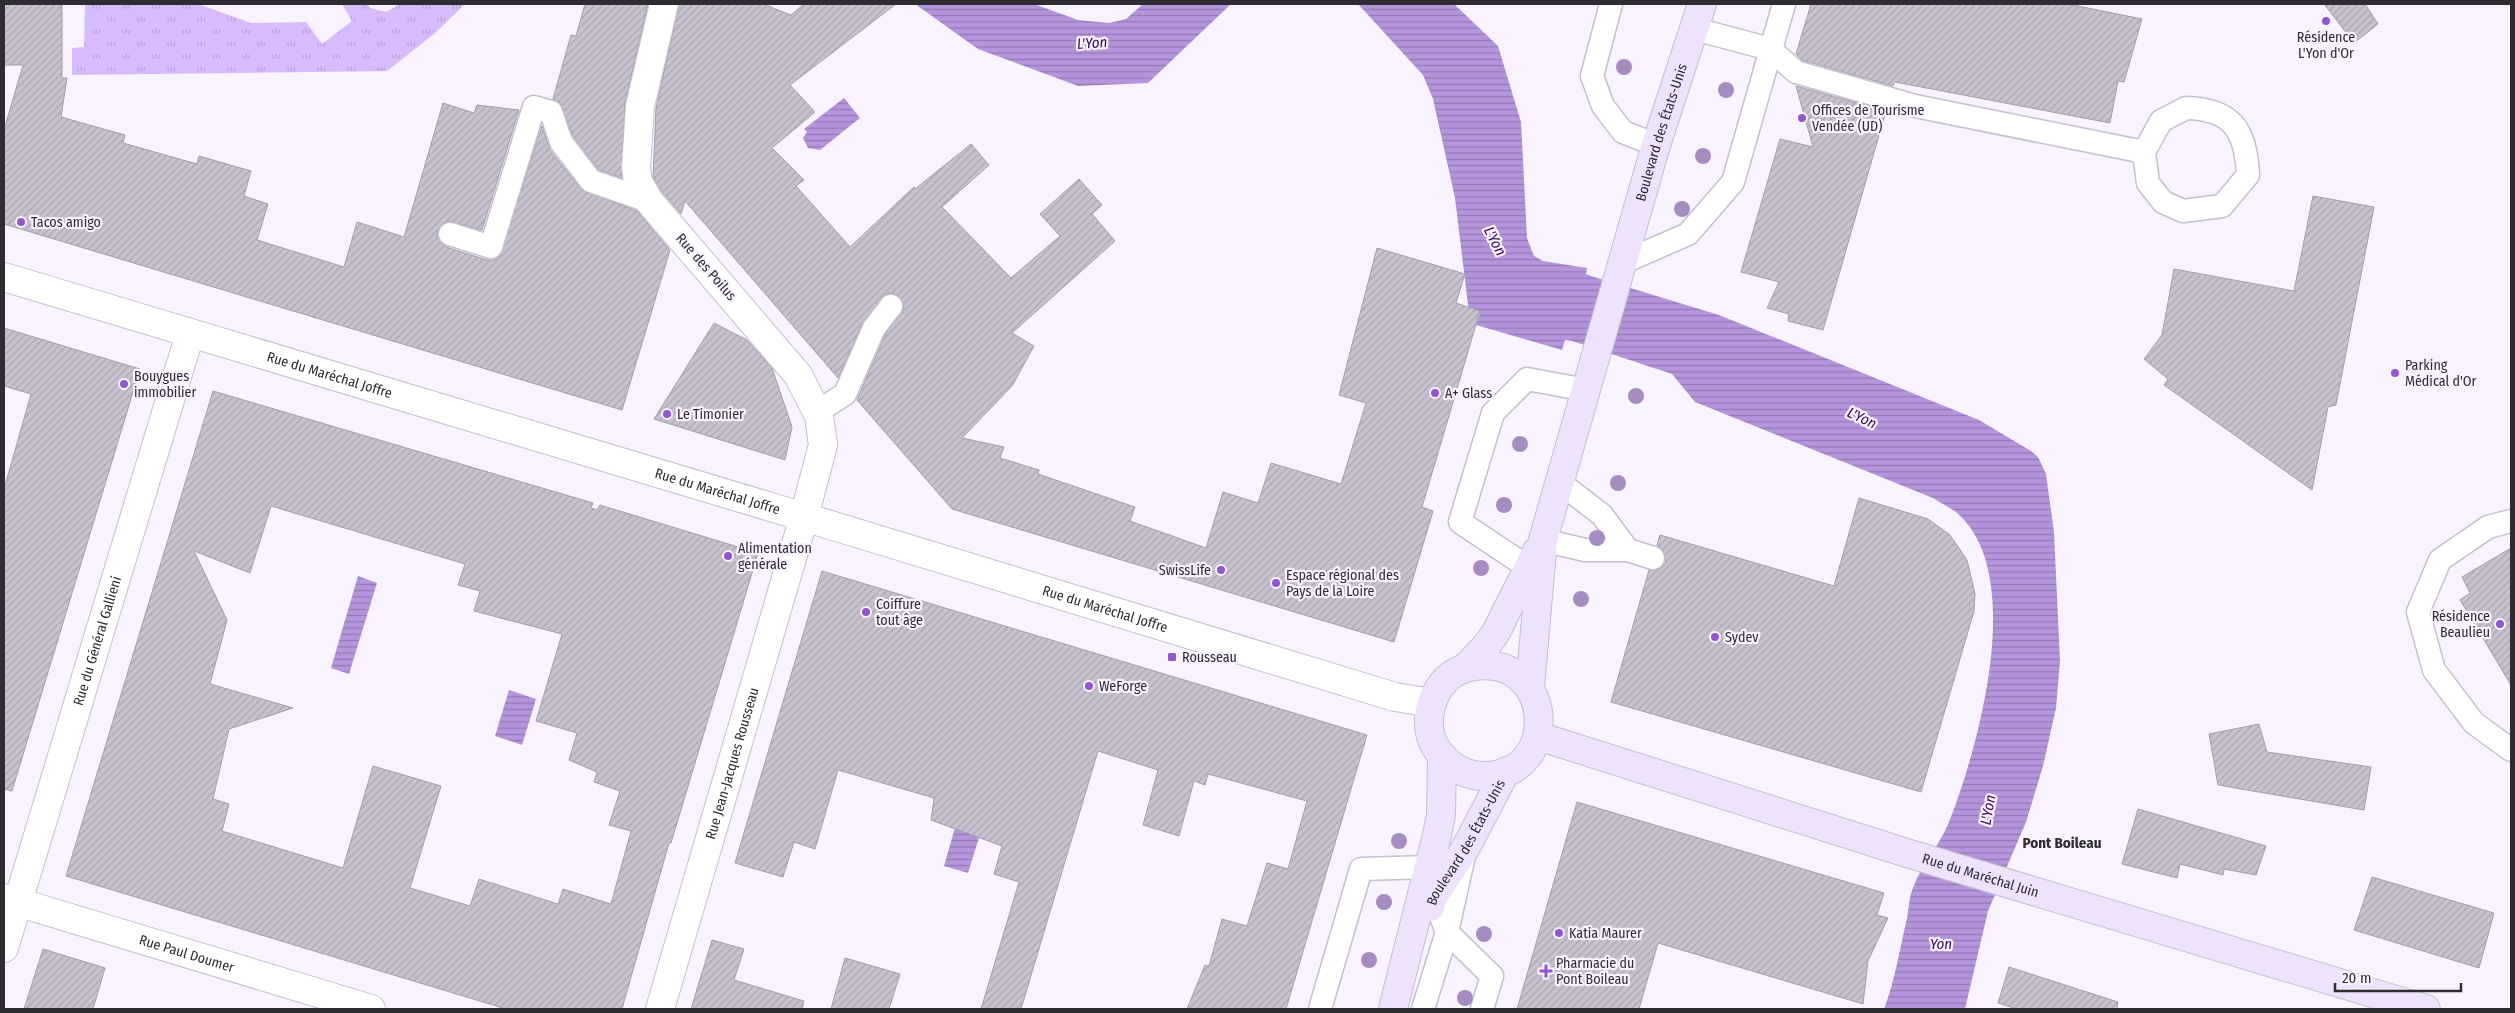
<svg xmlns="http://www.w3.org/2000/svg" width="2515" height="1013" font-family="'Fira Sans Condensed',sans-serif">
<style>
.grass{fill:url(#grass-tufts)}
.water{fill:url(#water-rules)}
.building{fill:url(#building-hatch);stroke:#a49eac;fill-rule:evenodd}
.lines{fill:none;stroke-linecap:round;stroke-linejoin:round}
.service-casing{stroke:#c5bfce;stroke-width:25}
.minor-casing{stroke:#c5bfce;stroke-width:30}
.tertiary-casing{stroke:#c5bfce;stroke-width:30}
.secondary-casing{stroke:#c5bfce;stroke-width:30}
.service{stroke:#fff;stroke-width:22}
.minor{stroke:#fff;stroke-width:28}
.tertiary{stroke:#fff;stroke-width:28}
.secondary{stroke:#eee2fd;stroke-width:28}
.tree{fill:#a68dc1}
.poi-dot{fill:#9257ce;stroke:#f8f3ff;stroke-width:2}
.labels{text-anchor:middle;dominant-baseline:central;stroke-width:4.5;stroke-linejoin:round;paint-order:stroke}
.poi-label{font-size:14px;fill:#2e2c32;stroke:#f8f3ff;text-anchor:start}
.street-label{font-size:14px;fill:#2e2c32;stroke:#f8f3ff}
.water-label{font-size:15px;font-style:italic;fill:#39075e;stroke:#f8f3ff}
.neighbourhood-label{font-size:15px;font-weight:bold;fill:#2e2c32;stroke:#f8f3ff}
</style>
<defs>
<pattern id="grass-tufts" width="24" height="20" patternUnits="userSpaceOnUse" patternTransform="scale(1.25)"><rect width="24" height="20" fill="#d7bcfb"/><path d="M3 7l-1-3M5 7V3M7 7l1-3M15 17l-1-3M17 17v-4M19 17l1-3" fill="none" stroke="#b9a2d8"/></pattern>
<pattern id="water-rules" width="6" height="5" patternUnits="userSpaceOnUse" patternTransform="scale(1.25)"><rect width="6" height="5" fill="#b495dc"/><path d="M0 2.5h6" fill="none" stroke="#937ab3"/></pattern>
<pattern id="building-hatch" width="6" height="6" patternUnits="userSpaceOnUse" patternTransform="scale(1.25)"><rect width="6" height="6" fill="#c7c1d0"/><path d="M-1 1l2-2M0 6l6-6M5 7l2-2" fill="none" stroke="#aba6b3"/></pattern>
</defs>
<rect width="100%" height="100%" fill="#f8f3ff"/>
<polygon class="grass" points="85,4 198,4 251,23 306,22 322,44 352,21 342,4 367,4 370,8 386,12 400,4 465,4 434,34 387,71 72,75 72,48 84,47"/>
<g class="water">
<polygon points="915,4 1034,4 1078,20 1109,23 1126,19 1143,4 1231,4 1148,83 1078,86 978,49"/>
<path d="M1358,4H1454L1498,46L1521,122L1527,238L1534,256L1543,261L1587,268L1586,274L1591,276L1719,315L1979,420L2031,451L2038,457L2046,474L2054,532L2060,661L2056,708L2043,766L2026,822L1988,911L1965,1009H1884C1895,980 1900,948 1907,918C1909,908 1909,897 1913,888C1921,865 1940,845 1949,822C1978,748 2028,573 1956,512C1949,507 1940,503 1933,498L1695,402L1672,374L1572,341L1565,340L1562,350L1476,325L1480,314L1469,313L1455,198L1433,99L1423,75Z"/>
<polygon points="844,98 860,118 820,150 808,148 803,138 807,132 804,129"/>
<polygon points="358,576 377,583 349,674 331,668"/>
<polygon points="509,690 536,699 522,745 495,736"/>
<polygon points="958,817 983,825 968,873 944,866"/>
</g>
<g class="building">
<polygon points="4,4 62,4 62,78 67,78 61,117 125,135 123,143 197,164 199,156 251,171 244,196 268,204 257,240 344,267 357,222 404,237 443,103 474,113 477,105 519,110 482,230 448,221 438,230 437,237 446,247 487,260 494,260 500,256 542,126 550,150 581,189 637,211 670,250 622,410 4,224 4,130 23,65 4,65"/>
<polygon points="585,4 648,4 625,103 622,178 599,170 573,136 560,103 553,99 571,35 576,36"/>
<polygon points="679,4 763,4 791,15 804,4 896,4 790,85 815,112 772,148 804,180 796,186 850,247 914,187 915,189 971,144 989,165 942,207 1011,278 1060,236 1040,214 1079,179 1102,205 1092,214 1115,241 1012,333 1034,346 1012,386 962,438 1004,447 1000,458 1039,470 1038,474 1135,507 1130,521 1206,548 1223,492 1258,503 1271,463 1341,484 1366,403 1339,395 1377,248 1465,274 1456,303 1480,311 1422,507 1433,511 1394,642 952,509 857,400 885,335 904,308 899,296 892,293 886,294 864,320 838,378 685,201 681,214 662,192 653,177 656,108"/>
<polygon points="1811,4 2068,4 2142,19 2124,82 2118,81 2110,123 1895,82 1893,86 1802,60 1796,54"/>
<polygon points="2324,4 2365,4 2378,24 2354,43"/>
<polygon points="1796,86 1886,111 1823,330 1788,321 1789,314 1767,308 1779,282 1741,272 1780,139 1813,147"/>
<polygon points="2313,196 2374,207 2336,405 2328,407 2312,490 2164,385 2168,379 2144,359 2162,335 2174,269 2294,291"/>
<polygon points="714,323 747,340 772,368 792,427 785,460 654,419"/>
<polygon points="4,328 140,369 12,791 4,789 4,489 31,394 4,386"/>
<path d="M213,391L593,503L591,508L597,510L600,505L758,553L671,843H669L622,1009H506L66,876ZM271,506L465,564L458,585L480,591L474,611L562,634L536,721L577,733L569,760L597,772L594,782L620,791L609,825L631,831L611,904L563,889L558,904L479,879L470,906L410,888L441,786L373,766L343,868L222,831L229,804L213,799L229,729L293,708L210,684L227,620L194,551L250,573Z"/>
<polygon points="1859,498 1928,519 1950,535 1967,560 1975,594 1974,611 1921,792 1611,702 1649,570 1661,568 1666,562 1663,550 1657,545 1660,535 1834,586"/>
<polygon points="2511,548 2511,685 2460,600 2470,593 2462,577"/>
<polygon points="822,571 1367,735 1286,1009 1187,1009 1205,965 1209,966 1222,919 1247,926 1267,863 1288,869 1307,801 1208,774 1205,785 1194,781 1179,836 1143,825 1158,770 1098,751 1021,1009 981,1009 1019,882 994,874 1002,846 931,820 934,798 838,770 815,849 794,842 783,877 735,863"/>
<polygon points="2259,724 2267,752 2371,767 2364,810 2218,785 2209,734"/>
<polygon points="1577,802 1884,893 1877,915 1888,918 1868,961 1863,1004 1658,943 1639,1009 1517,1009"/>
<polygon points="2138,809 2266,846 2256,875 2224,869 2223,875 2180,864 2177,878 2122,864"/>
<polygon points="2372,877 2494,913 2479,968 2354,930"/>
<polygon points="712,940 744,949 734,980 804,1001 802,1009 691,1009"/>
<polygon points="43,949 105,968 93,1009 24,1009"/>
<polygon points="845,958 900,974 889,1009 831,1009"/>
<polygon points="2009,967 2118,1002 2117,1009 2017,1009 1998,1003"/>
</g>
<g class="lines">
<defs>
<g id="service">
<polyline points="1611,4 1592,76 1603,106 1623,132 1656,145"/>
<polyline points="1695,29 1770,49 1796,72 1915,106 2144,152"/>
<path d="M2186,108C2233,109 2246,131 2248,175L2222,206L2183,211L2163,202L2148,183L2144,152L2161,121Z"/>
<polyline points="450,234 491,247 534,107 551,112 561,142 591,181 649,201"/>
<polyline points="1624,262 1688,234 1733,182 1784,4"/>
<polyline points="817,412 845,394 874,328 891,306"/>
<polyline points="1559,482 1602,515 1628,550"/>
<polyline points="2511,521 2488,527 2440,560 2418,612 2434,670 2474,723 2511,750"/>
<polyline points="1543,540 1585,550 1628,550 1653,558"/>
<polyline points="1529,568 1460,522 1493,413 1527,379 1586,390"/>
<polyline points="1442,919 1447,932 1492,976 1482,1009"/>
<polyline points="1320,1009 1361,869 1430,867"/>
<polyline points="1423,1009 1447,932 1464,856"/>
</g>
<g id="minor">
<path id="s1" d="M4,898L371,1009"/>
<path id="s2" d="M4,948L190,334"/>
<path id="s3" d="M660,1009L804,517L823,445L819,416L798,375L649,201L638,182L636,168L640,106L664,4"/>
</g>
<g id="tertiary">
<path id="s4" d="M4,277L804,517L1395,697L1432,703"/>
</g>
<g id="secondary">
<path d="M1465,668C1555,645 1565,778 1482,776C1464,775 1449,766 1438,751C1431,741 1428,730 1429,718C1430,702 1438,686 1450,676C1455,672 1462,670 1467,666C1475,658 1485,648 1492,638C1498,631 1502,620 1506,612C1517,591 1527,571 1537,551"/>
<path id="s5" d="M1530,687L1543,540L1656,145L1702,4"/>
<path id="s6" d="M1538,736L1910,854L2426,1009"/>
<path id="s7" d="M1430,907L1434,895L1465,849L1506,771"/>
<polyline points="1393,1009 1437,835 1441,815 1442,756"/>
</g>
</defs>
<use href="#service" class="service-casing"/>
<use href="#minor" class="minor-casing"/>
<use href="#tertiary" class="tertiary-casing"/>
<use href="#secondary" class="secondary-casing"/>
<use href="#service" class="service"/>
<use href="#minor" class="minor"/>
<use href="#tertiary" class="tertiary"/>
<use href="#secondary" class="secondary"/>
</g>
<g class="tree">
<circle cx="1624" cy="67" r="8"/>
<circle cx="1726" cy="90" r="8"/>
<circle cx="1703" cy="156" r="8"/>
<circle cx="1682" cy="209" r="8"/>
<circle cx="1636" cy="396" r="8"/>
<circle cx="1520" cy="444" r="8"/>
<circle cx="1618" cy="483" r="8"/>
<circle cx="1504" cy="505" r="8"/>
<circle cx="1597" cy="538" r="8"/>
<circle cx="1481" cy="568" r="8"/>
<circle cx="1581" cy="599" r="8"/>
<circle cx="1399" cy="841" r="8"/>
<circle cx="1384" cy="902" r="8"/>
<circle cx="1484" cy="934" r="8"/>
<circle cx="1369" cy="960" r="8"/>
<circle cx="1465" cy="998" r="8"/>
</g>
<g class="poi-dot">
<circle cx="2326" cy="21" r="5"/>
<circle cx="1802" cy="118" r="5"/>
<circle cx="21" cy="222" r="5"/>
<circle cx="2395" cy="373" r="5"/>
<circle cx="124" cy="384" r="5"/>
<circle cx="1435" cy="393" r="5"/>
<circle cx="667" cy="414" r="5"/>
<circle cx="728" cy="556" r="5"/>
<circle cx="1221" cy="570" r="5"/>
<circle cx="1276" cy="583" r="5"/>
<circle cx="866" cy="612" r="5"/>
<circle cx="2500" cy="624" r="5"/>
<circle cx="1715" cy="637" r="5"/>
<rect x="1167" y="652" width="10" height="10" rx="2.5"/>
<circle cx="1089" cy="686" r="5"/>
<circle cx="1559" cy="933" r="5"/>
<path d="M1543.5 963.5h5v5h5v5h-5v5h-5v-5h-5v-5h5z"/>
</g>
<g class="labels">
<g class="poi-label">
<text x="2326" y="37" text-anchor="middle">Résidence<tspan x="2326" dy="16">L'Yon d'Or</tspan></text>
<text x="1812" y="110">Offices de Tourisme<tspan x="1812" dy="16">Vendée (UD)</tspan></text>
<text x="31" y="222">Tacos amigo</text>
<text x="2405" y="365">Parking<tspan x="2405" dy="16">Médical d'Or</tspan></text>
<text x="134" y="376">Bouygues<tspan x="134" dy="16">immobilier</tspan></text>
<text x="1445" y="393">A+ Glass</text>
<text x="677" y="414">Le Timonier</text>
<text x="738" y="548">Alimentation<tspan x="738" dy="16">générale</tspan></text>
<text x="1211" y="570" text-anchor="end">SwissLife</text>
<text x="1286" y="575">Espace régional des<tspan x="1286" dy="16">Pays de la Loire</tspan></text>
<text x="876" y="604">Coiffure<tspan x="876" dy="16">tout âge</tspan></text>
<text x="2490" y="616" text-anchor="end">Résidence<tspan x="2490" dy="16">Beaulieu</tspan></text>
<text x="1725" y="637">Sydev</text>
<text x="1182" y="657">Rousseau</text>
<text x="1099" y="686">WeForge</text>
<text x="1569" y="933">Katia Maurer</text>
<text x="1556" y="963">Pharmacie du<tspan x="1556" dy="16">Pont Boileau</tspan></text>
</g>
<g class="street-label">
<text stroke="none"><textPath href="#s5" startOffset="572">Boulevard des États-Unis</textPath></text>
<text transform="translate(706 267) rotate(49)">Rue des Poilus</text>
<text stroke="none"><textPath href="#s4" startOffset="340">Rue du Maréchal Joffre</textPath></text>
<text stroke="none"><textPath href="#s4" startOffset="745">Rue du Maréchal Joffre</textPath></text>
<text stroke="none"><textPath href="#s4" startOffset="1150">Rue du Maréchal Joffre</textPath></text>
<text stroke="none"><textPath href="#s2" startOffset="321">Rue du Général Gallieni</textPath></text>
<text stroke="none"><textPath href="#s3" startOffset="256">Rue Jean-Jacques Rousseau</textPath></text>
<text stroke="none"><textPath href="#s7" startOffset="74">Boulevard des États-Unis</textPath></text>
<text stroke="none"><textPath href="#s6" startOffset="464">Rue du Maréchal Juin</textPath></text>
<text stroke="none"><textPath href="#s1" startOffset="191">Rue Paul Doumer</textPath></text>
</g>
<g class="water-label">
<text transform="translate(1092 43) rotate(-4)">L'Yon</text>
<text transform="translate(1495 241) rotate(62)">L'Yon</text>
<text transform="translate(1862 418) rotate(25)">L'Yon</text>
<text transform="translate(1988 810) rotate(-80)">L'Yon</text>
<text x="1941" y="944">Yon</text>
</g>
<g class="neighbourhood-label">
<text x="2062" y="843">Pont Boileau</text>
</g>
</g>
<rect width="2515" height="1013" fill="none" stroke="#2e2c32" stroke-width="10"/>
<path d="M2335 983v8h126v-8" fill="none" stroke="#2e2c32" stroke-width="2.5"/>
<text x="2342" y="983" font-size="15" fill="#2e2c32" stroke="#f8f3ff" stroke-width="4" paint-order="stroke">20 m</text>
</svg>
